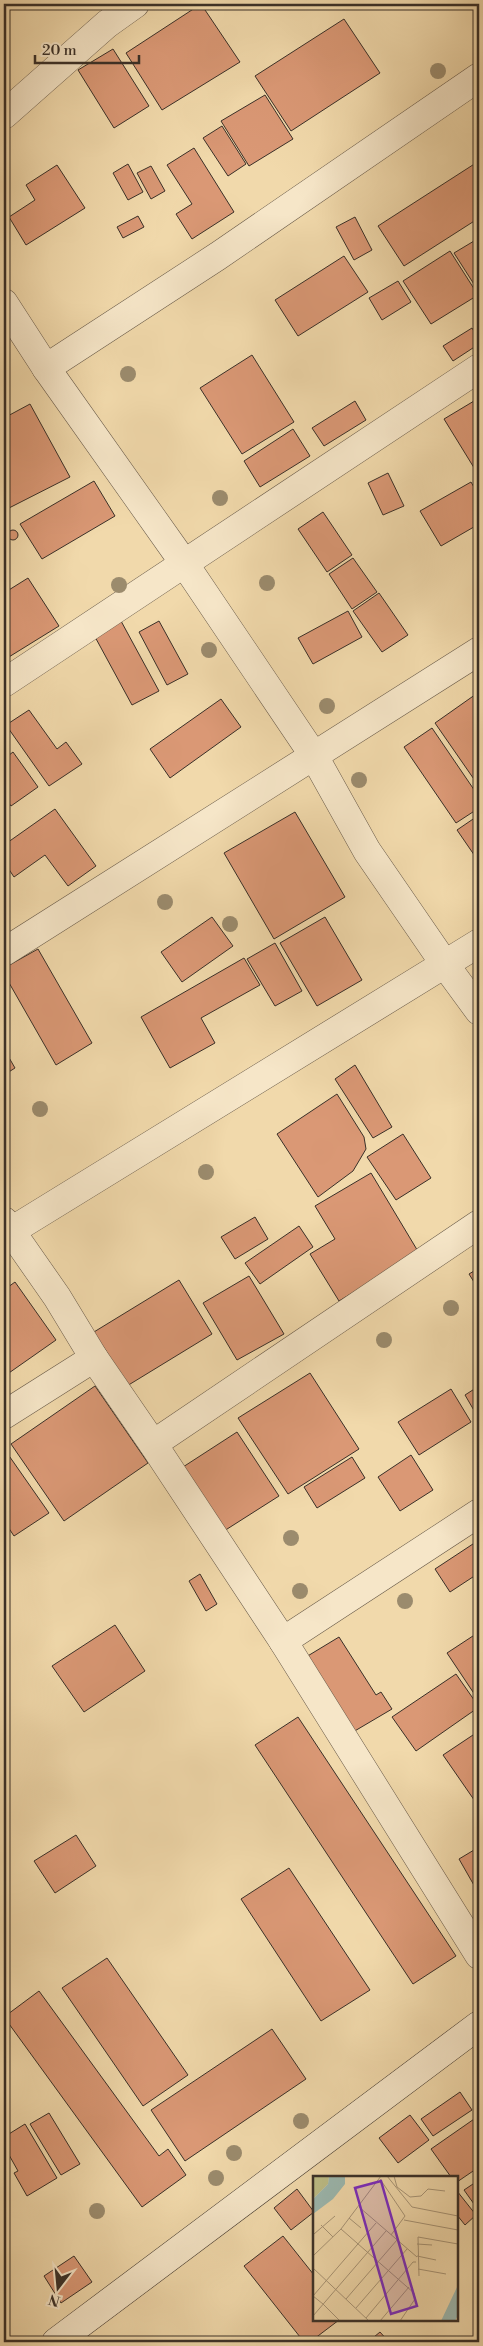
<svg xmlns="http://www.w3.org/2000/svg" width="483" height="2346" font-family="'Libre Bodoni',serif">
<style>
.building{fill:#da9875;stroke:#3a3028}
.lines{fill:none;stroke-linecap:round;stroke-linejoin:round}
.street-casing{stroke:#685a49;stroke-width:29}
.secondary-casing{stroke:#3a3028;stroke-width:29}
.street{stroke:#f6e6c8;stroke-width:28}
.secondary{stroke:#f6e6c8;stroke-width:28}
.tree{fill:#9b8b6d}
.inset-road{fill:none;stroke:#a89577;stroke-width:1}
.view{fill:#7b2cbf;fill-opacity:0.15;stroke:#7b2cbf;stroke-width:2.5}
.inset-edge{fill:none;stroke:#3a3028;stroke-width:2.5}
</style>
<rect width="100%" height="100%" fill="#f1d9ab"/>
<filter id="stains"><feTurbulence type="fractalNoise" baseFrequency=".004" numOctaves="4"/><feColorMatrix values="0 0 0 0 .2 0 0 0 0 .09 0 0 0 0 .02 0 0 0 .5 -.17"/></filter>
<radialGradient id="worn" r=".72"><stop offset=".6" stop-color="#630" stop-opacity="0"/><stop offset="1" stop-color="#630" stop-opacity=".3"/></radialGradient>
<g class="building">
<polygon points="201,4 240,62 162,110 126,53"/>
<polygon points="344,19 380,73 291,131 255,76"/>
<polygon points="4,20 9,23 4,31"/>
<polygon points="113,49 149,106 114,128 78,70"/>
<polygon points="265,95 293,139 249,166 221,121"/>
<polygon points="222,126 246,164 228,176 203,138"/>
<polygon points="194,148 234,212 192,239 176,214 192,204 167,165"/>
<polygon points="479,161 479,218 404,266 378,226"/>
<polygon points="128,164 143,192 128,200 113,173"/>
<polygon points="57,165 85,208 26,245 9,217 35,200 26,185"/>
<polygon points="151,166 165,191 151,199 137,173"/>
<polygon points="138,216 144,227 123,238 117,227"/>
<polygon points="355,217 372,250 354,260 336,227"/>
<polygon points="479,238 479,292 454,253"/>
<polygon points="450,251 478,295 431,324 403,281"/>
<polygon points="344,256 368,292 298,336 275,300"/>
<polygon points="398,281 411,302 382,320 369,298"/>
<polygon points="472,328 479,340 479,344 453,361 443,346"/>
<polygon points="252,355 294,422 242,454 200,388"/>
<polygon points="355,401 366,420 324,446 312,428"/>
<polygon points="474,401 479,410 479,469 476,471 444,419"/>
<polygon points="30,404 70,477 9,508 4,499 4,418"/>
<polygon points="293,429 310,456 260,487 244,461"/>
<polygon points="388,473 404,506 383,515 368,483"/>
<polygon points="94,481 115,516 42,559 20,524"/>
<polygon points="471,482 479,496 479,524 441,546 420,511"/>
<polygon points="323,512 352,555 327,572 298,529"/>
<circle cx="13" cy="535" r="5"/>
<polygon points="353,558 377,592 352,609 329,574"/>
<polygon points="28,578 59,626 4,660 4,593"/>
<polygon points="379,593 408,635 382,652 353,611"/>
<polygon points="348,611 362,637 313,664 298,638"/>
<polygon points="121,621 159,691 132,705 94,635"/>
<polygon points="159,621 188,674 167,685 139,632"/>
<polygon points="479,692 479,784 478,785 435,723"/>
<polygon points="221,699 241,727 170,778 150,749"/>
<polygon points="29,710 57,749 66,742 82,764 49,786 6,725"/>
<polygon points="432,728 479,797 479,808 456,823 404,747"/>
<polygon points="13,752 38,787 11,806 4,796 4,759"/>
<polygon points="55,809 96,866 68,886 45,855 14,877 4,862 4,845"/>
<polygon points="295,812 345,897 274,939 224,853"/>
<polygon points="479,815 479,862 457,830"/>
<polygon points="212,917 233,946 182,982 161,952"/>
<polygon points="325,917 362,980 317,1006 280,943"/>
<polygon points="275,943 302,991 275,1006 247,959"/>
<polygon points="38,949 92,1043 56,1065 4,974 4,968"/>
<polygon points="244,958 260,985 201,1018 215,1043 170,1068 141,1017"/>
<polygon points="4,1049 15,1068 4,1075"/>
<polygon points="355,1065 392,1127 373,1138 335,1079"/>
<polygon points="337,1094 364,1137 366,1149 353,1171 318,1197 277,1134"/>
<polygon points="403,1134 431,1178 396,1200 367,1157"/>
<polygon points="371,1173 419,1253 339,1301 310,1254 335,1239 315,1206"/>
<polygon points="255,1217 268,1239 235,1259 221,1237"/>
<polygon points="299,1226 313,1247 260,1284 245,1263"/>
<polygon points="479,1268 479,1290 469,1274"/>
<polygon points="249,1276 284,1334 237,1360 203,1303"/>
<polygon points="179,1280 212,1334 122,1389 89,1335"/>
<polygon points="15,1282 56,1340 6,1375 4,1371 4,1290"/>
<polygon points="310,1373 359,1449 288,1494 238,1418"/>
<polygon points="95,1386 148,1463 64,1521 11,1444"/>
<polygon points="479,1386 479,1419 465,1395"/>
<polygon points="451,1389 471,1422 419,1455 398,1422"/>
<polygon points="237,1432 279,1496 224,1531 183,1467"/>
<polygon points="5,1450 49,1513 14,1536 4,1521"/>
<polygon points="411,1455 433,1490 400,1511 378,1477"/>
<polygon points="352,1457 365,1478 317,1508 304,1487"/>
<polygon points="479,1540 479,1573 450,1592 435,1569"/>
<polygon points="200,1574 217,1604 206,1611 189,1581"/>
<polygon points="115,1625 145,1671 84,1712 52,1666"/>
<polygon points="479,1632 479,1701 447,1653"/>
<polygon points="339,1637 376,1695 381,1692 392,1709 353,1732 306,1657"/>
<polygon points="456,1674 479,1707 416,1751 392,1717"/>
<polygon points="298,1717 456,1956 413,1984 255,1745"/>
<polygon points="479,1731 479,1807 443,1755"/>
<polygon points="76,1835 96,1866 55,1893 34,1861"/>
<polygon points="479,1847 479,1894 459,1859"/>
<polygon points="289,1868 370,1990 321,2021 241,1899"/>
<polygon points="107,1958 188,2075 143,2106 62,1988"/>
<polygon points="39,1991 159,2156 168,2149 186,2175 142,2207 4,2017"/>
<polygon points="272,2029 306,2079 185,2161 151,2110"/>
<polygon points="460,2092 472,2110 433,2136 421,2119"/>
<polygon points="49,2113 80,2164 61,2175 30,2124"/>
<polygon points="410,2115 429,2140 398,2163 379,2138"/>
<polygon points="477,2117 479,2120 479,2167 457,2182 457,2177 451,2177 431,2149"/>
<polygon points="25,2124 57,2178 27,2196 14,2173 18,2171 4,2146 4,2137"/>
<polygon points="479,2180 479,2211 464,2190"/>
<polygon points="297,2189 314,2212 291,2230 274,2208"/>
<polygon points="457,2191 476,2215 465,2225 457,2215"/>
<polygon points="283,2236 314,2275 314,2320 339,2320 310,2342 304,2342 244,2266"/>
<polygon points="74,2256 92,2282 61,2303 44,2276"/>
<polygon points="380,2332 389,2342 368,2342"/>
</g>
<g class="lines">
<defs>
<g id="street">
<polyline points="4,115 107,24 135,4"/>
<polyline points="4,303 46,368 184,563 314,756 367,851 446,966 479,1011"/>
<polyline points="46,368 218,256 479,77"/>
<polyline points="4,683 479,368"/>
<polyline points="4,952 479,651"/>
<polyline points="4,1221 57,1297 94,1358 153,1444 283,1641 479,1955"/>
<polyline points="11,1231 479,943"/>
<polyline points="4,1415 94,1358"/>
<polyline points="153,1444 479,1224"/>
<polyline points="283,1641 479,1513"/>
</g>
<polyline id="secondary" points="56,2342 479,2025"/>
</defs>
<use href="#street" class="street-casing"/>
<use href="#secondary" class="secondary-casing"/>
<use href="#street" class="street"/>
<use href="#secondary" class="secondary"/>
</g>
<g class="tree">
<circle cx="438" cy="71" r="8"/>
<circle cx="128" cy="374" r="8"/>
<circle cx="220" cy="498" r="8"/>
<circle cx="267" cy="583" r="8"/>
<circle cx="119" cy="585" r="8"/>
<circle cx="209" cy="650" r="8"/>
<circle cx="327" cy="706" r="8"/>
<circle cx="359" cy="780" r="8"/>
<circle cx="165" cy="902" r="8"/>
<circle cx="230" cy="924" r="8"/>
<circle cx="40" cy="1109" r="8"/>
<circle cx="206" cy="1172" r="8"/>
<circle cx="451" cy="1308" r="8"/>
<circle cx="384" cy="1340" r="8"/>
<circle cx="291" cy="1538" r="8"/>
<circle cx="300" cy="1591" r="8"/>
<circle cx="405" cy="1601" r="8"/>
<circle cx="301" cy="2121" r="8"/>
<circle cx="234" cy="2153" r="8"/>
<circle cx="216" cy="2178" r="8"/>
<circle cx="97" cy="2211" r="8"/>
</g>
<g transform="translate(313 2176)">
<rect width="145" height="145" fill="#f1d9ab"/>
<path d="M0,0H16L15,8L0,23Z" fill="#bdbe87"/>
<path d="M16,0H32V8L20,23L0,38V23L15,8ZM145,109V139L142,145H128Z" fill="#9cb9b1"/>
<path class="inset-road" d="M74,0L99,31L145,40M81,0L84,11L97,21L108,20L115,13L132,15M67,3L92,40L78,59M46,31L104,81M36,42L48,52M91,44L145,54M8,49L20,61M28,53L101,117L102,123L87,145M1,58L22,40M104,68L119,69M0,80L28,53L68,0M104,80L123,84M0,92L56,145M105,93L133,98M106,100L105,61L145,68M33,123L84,64M43,132L94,73M0,140L73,55M53,142L100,86H103M27,145L10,128L0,120L63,47M67,145L96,111"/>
<path class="view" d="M68,5L104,130L78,138L42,12Z"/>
<rect width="145" height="145" class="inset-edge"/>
</g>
<rect width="483" height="2346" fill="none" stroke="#f1d9ab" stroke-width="20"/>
<rect x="5" y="5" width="473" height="2336" fill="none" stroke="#3a3028" stroke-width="2.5"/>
<rect x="10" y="10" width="463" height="2326" fill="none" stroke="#3a3028"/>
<g transform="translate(58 2288) rotate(196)" stroke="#f6e6c8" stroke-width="4" paint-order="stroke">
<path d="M0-4L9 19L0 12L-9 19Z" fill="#3a3028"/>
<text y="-8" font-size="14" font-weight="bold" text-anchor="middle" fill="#3a3028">N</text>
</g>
<path d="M35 55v8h104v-8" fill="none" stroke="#3a3028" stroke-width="2.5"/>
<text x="42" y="55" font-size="15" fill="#3a3028" stroke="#f6e6c8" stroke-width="4" paint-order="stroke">20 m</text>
<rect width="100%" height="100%" filter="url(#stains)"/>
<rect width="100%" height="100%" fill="url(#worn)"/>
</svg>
